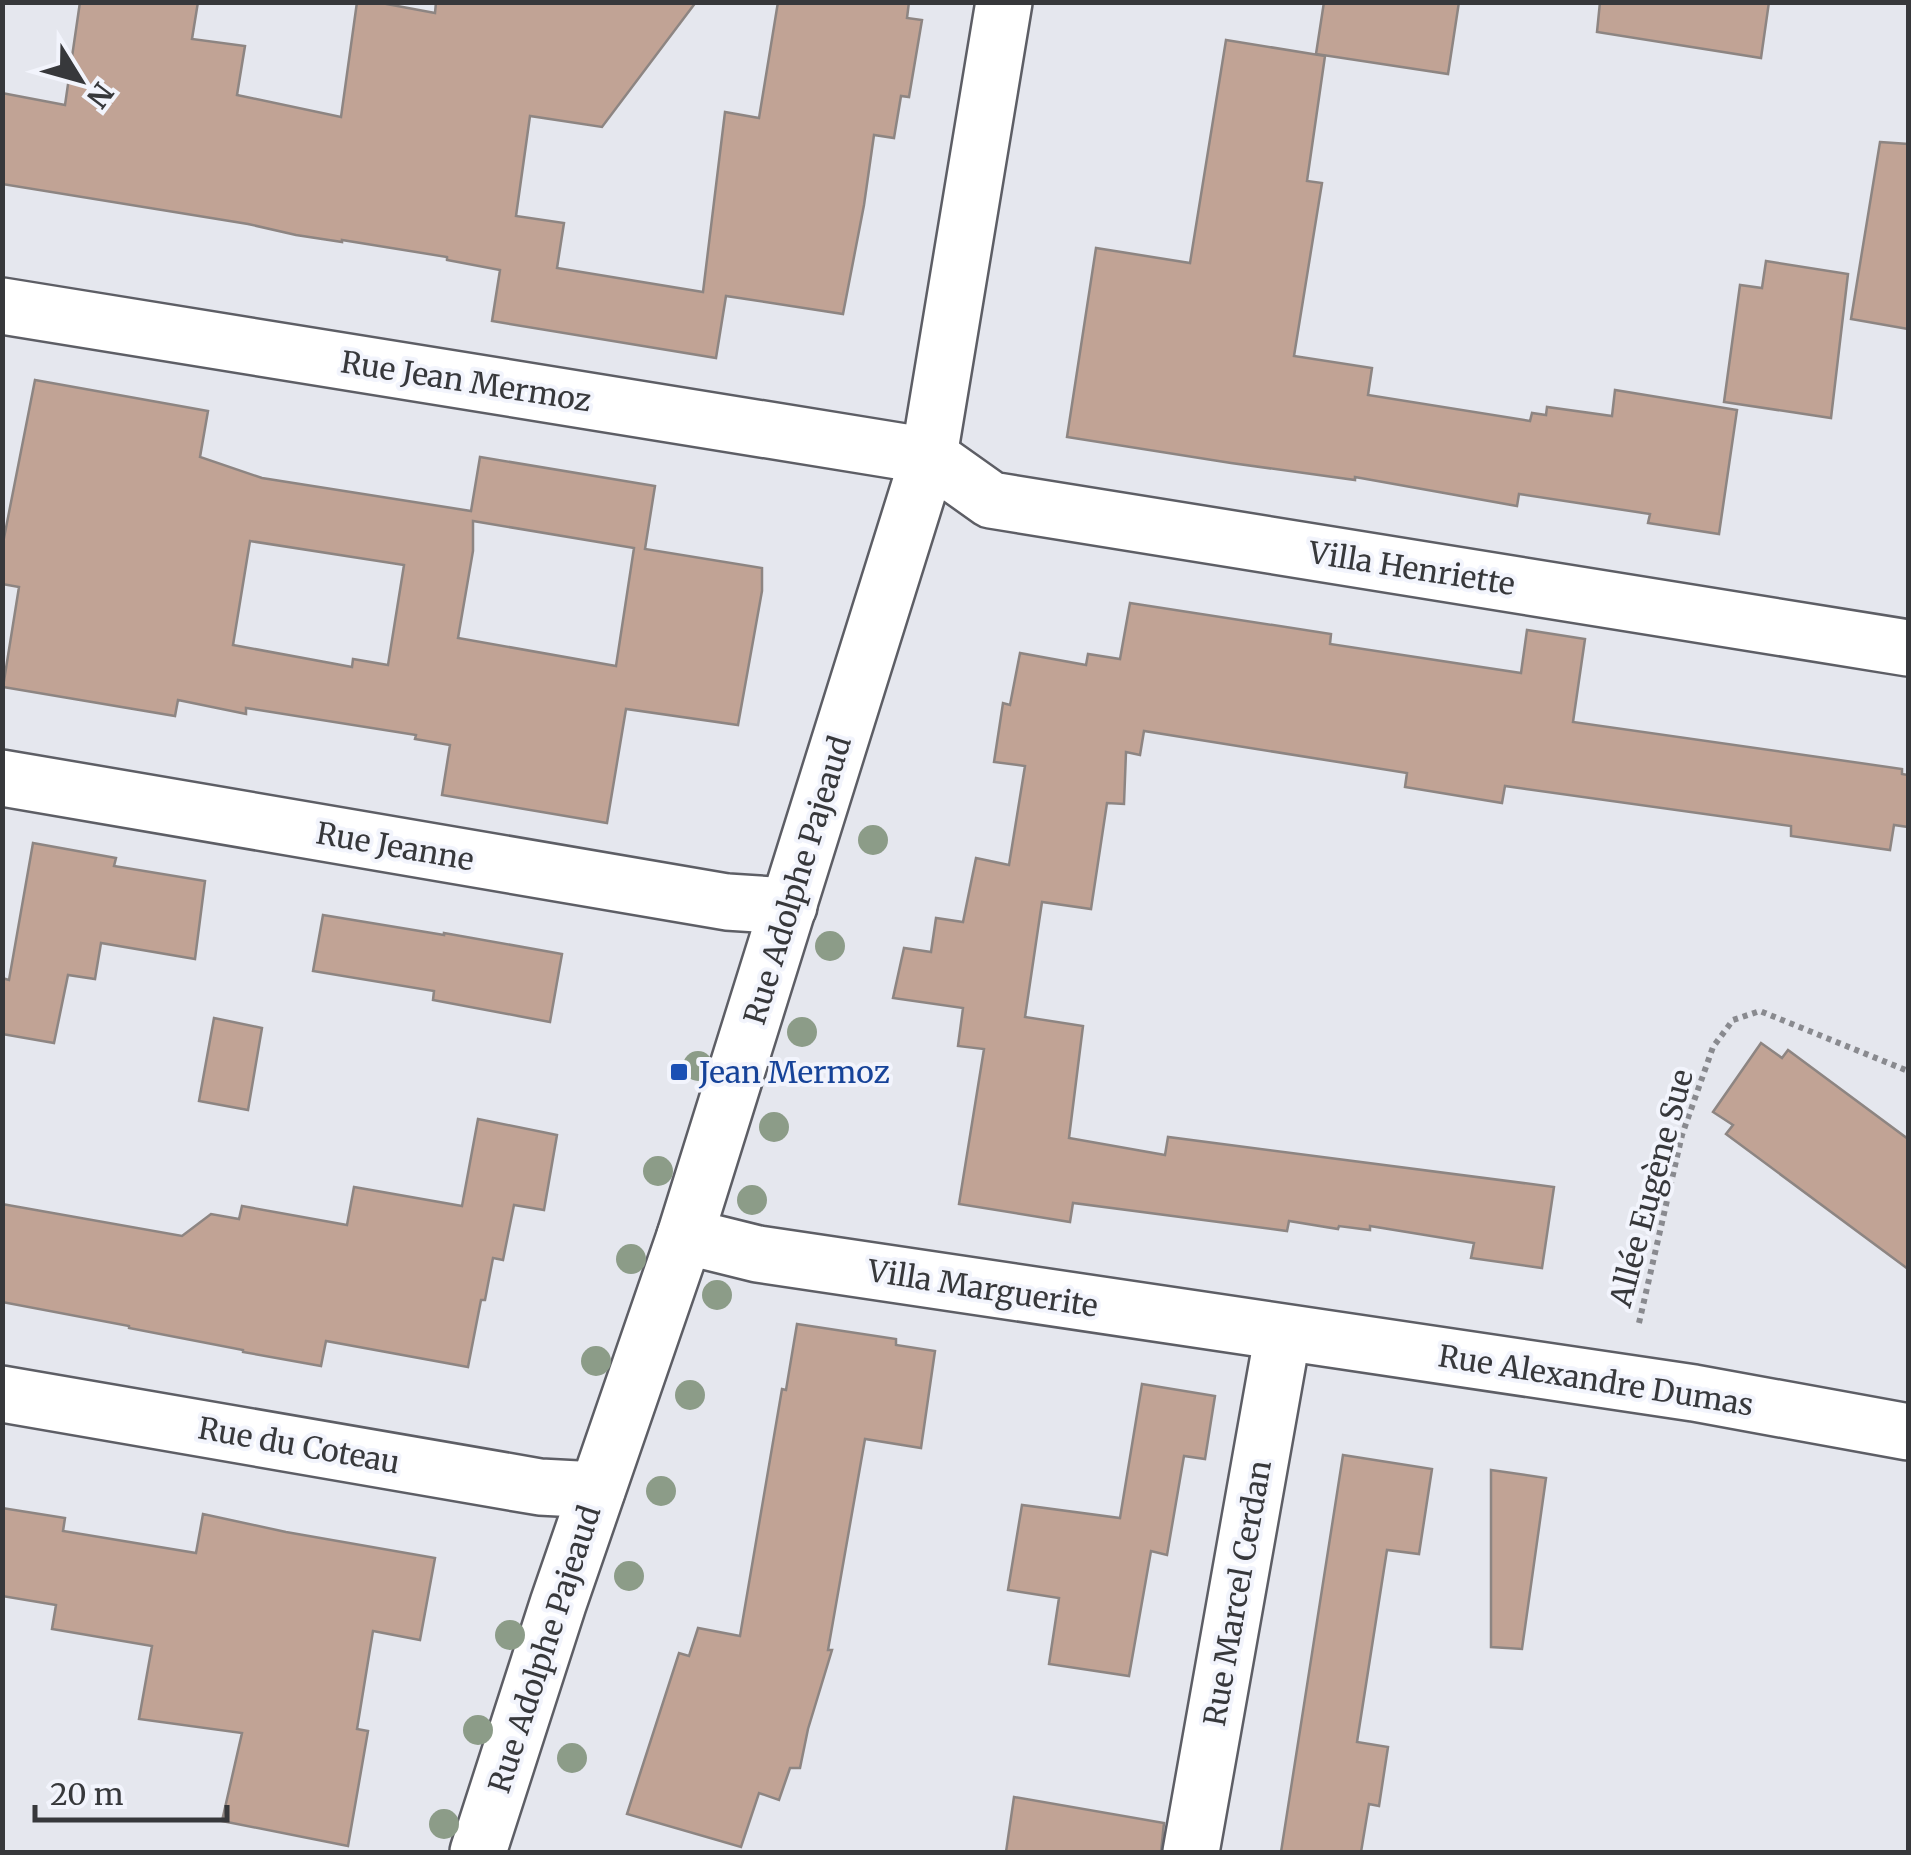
<svg xmlns="http://www.w3.org/2000/svg" width="1911" height="1855" font-family="Merriweather,serif">
<style>
.building{fill:#c1a395;stroke:#8d8582;stroke-width:2.5;fill-rule:evenodd}
.lines{fill:none;stroke-linecap:round;stroke-linejoin:round}
.minor-casing{stroke:#5d5e65;stroke-width:60}
.secondary-casing{stroke:#5d5e65;stroke-width:60}
.path{stroke:#898a8f;stroke-width:6;stroke-dasharray:5 5;stroke-linecap:butt}
.minor{stroke:#fff;stroke-width:55}
.secondary{stroke:#fff;stroke-width:55}
.tree{fill:#8c9c88}
.transit-dot{fill:#1a4fb4;stroke:#f2f4fc;stroke-width:4}
.labels{text-anchor:middle;dominant-baseline:central;stroke-width:8;stroke-linejoin:round;paint-order:stroke}
.street-label{font-size:30px;fill:#37383b;stroke:#f2f4fc}
.transit-label{font-size:30px;fill:#164399;stroke:#f2f4fc;text-anchor:start}
</style>
<rect width="100%" height="100%" fill="#e5e7ee"/>
<g class="building">
<polygon points="80,2 198,2 192,39 245,46 237,95 341,117 357,2 376,2 435,13 436,2 696,2 602,127 530,116 516,216 564,223 557,268 703,292 725,112 759,118 778,2 909,2 907,18 922,20 909,97 901,96 894,138 874,135 864,205 843,314 726,296 716,358 492,321 500,270 447,260 447,257 342,240 342,242 296,235 248,224 2,184 2,93 65,105"/>
<polygon points="1324,2 1459,2 1448,74 1316,54"/>
<polygon points="1600,2 1769,2 1761,58 1597,32"/>
<polygon points="1226,40 1325,56 1307,181 1322,183 1294,356 1372,368 1368,395 1530,421 1532,413 1546,415 1547,407 1612,416 1615,390 1737,410 1719,534 1648,523 1650,514 1519,494 1517,506 1355,477 1355,480 1231,463 1067,437 1096,248 1190,263"/>
<polygon points="1880,142 1908,144 1908,329 1851,319"/>
<polygon points="1766,261 1848,274 1831,418 1724,402 1740,285 1762,288"/>
<path d="M35,380L208,411L200,457L262,478L471,511L480,457L655,486L645,549L762,568V591L738,725L626,709L607,823L442,795L450,745L415,739L416,735L246,708V714L178,700L175,716L3,687L19,587L2,584V548ZM473,521L634,548L616,666L458,638L473,551ZM250,541L404,565L388,665L353,659L352,667L233,645Z"/>
<polygon points="1130,603 1331,634 1330,644 1521,673 1527,630 1585,639 1573,722 1902,769 1902,774 1908,775 1908,827 1894,825 1890,850 1791,836 1791,826 1505,786 1502,803 1405,787 1407,773 1144,731 1140,755 1126,752 1124,804 1107,803 1091,909 1042,902 1025,1017 1083,1026 1069,1138 1165,1155 1168,1137 1554,1187 1542,1268 1471,1258 1474,1243 1370,1226 1370,1230 1339,1226 1338,1229 1289,1221 1287,1231 1073,1203 1070,1222 959,1204 984,1049 958,1046 963,1008 893,998 904,948 931,952 936,918 963,922 976,858 1009,865 1025,766 994,762 1003,703 1010,705 1020,653 1086,665 1088,654 1120,659"/>
<polygon points="33,843 116,858 114,866 205,881 195,959 101,943 95,979 68,975 54,1043 2,1034 2,978 9,980"/>
<polygon points="323,915 444,935 444,933 562,954 550,1022 433,1000 434,991 313,971"/>
<polygon points="214,1018 262,1028 248,1110 199,1101"/>
<polygon points="1761,1043 1782,1058 1788,1050 1908,1139 1908,1269 1726,1134 1733,1125 1713,1112"/>
<polygon points="478,1119 557,1135 544,1210 514,1205 503,1260 493,1258 485,1300 481,1300 468,1367 326,1341 321,1366 243,1352 243,1350 129,1328 129,1326 2,1302 2,1204 182,1236 211,1214 239,1219 242,1206 347,1225 354,1187 462,1206"/>
<polygon points="797,1324 896,1339 896,1345 935,1351 921,1448 865,1439 828,1650 832,1650 808,1729 800,1768 790,1768 779,1800 759,1793 741,1847 627,1814 679,1653 689,1656 698,1628 740,1636 782,1389 786,1390"/>
<polygon points="1142,1384 1215,1396 1205,1459 1184,1456 1167,1555 1151,1551 1129,1676 1049,1664 1059,1598 1008,1590 1022,1505 1120,1518"/>
<polygon points="1343,1455 1432,1469 1419,1554 1387,1550 1357,1742 1388,1747 1379,1806 1369,1804 1361,1852 1281,1852"/>
<polygon points="1491,1470 1546,1478 1522,1649 1491,1647"/>
<polygon points="2,1508 65,1518 63,1531 196,1553 203,1514 286,1532 435,1558 420,1640 373,1631 357,1729 368,1731 348,1846 222,1821 242,1733 139,1719 152,1646 52,1629 56,1605 2,1596"/>
<polygon points="1014,1797 1164,1823 1161,1852 1006,1852"/>
</g>
<g class="lines">
<defs>
<g id="minor">
<polyline points="2,306 929,456 991,500 1908,648"/>
<polyline points="2,778 727,902 789,906"/>
<polyline points="685,1236 758,1254 1694,1393 1908,1432"/>
<polyline points="2,1394 540,1487 597,1490"/>
<polyline points="1191,1852 1283,1333"/>
</g>
<polyline id="secondary" points="478,1852 558,1604 685,1236 929,456 1004,2"/>
</defs>
<use href="#minor" class="minor-casing"/>
<use href="#secondary" class="secondary-casing"/>
<polyline class="path" points="1639,1323 1682,1135 1713,1047 1733,1020 1760,1011 1908,1071"/>
<use href="#minor" class="minor"/>
<use href="#secondary" class="secondary"/>
</g>
<g class="tree">
<circle cx="873" cy="840" r="15"/>
<circle cx="830" cy="946" r="15"/>
<circle cx="802" cy="1032" r="15"/>
<circle cx="698" cy="1066" r="15"/>
<circle cx="774" cy="1127" r="15"/>
<circle cx="658" cy="1171" r="15"/>
<circle cx="752" cy="1200" r="15"/>
<circle cx="631" cy="1259" r="15"/>
<circle cx="717" cy="1295" r="15"/>
<circle cx="596" cy="1361" r="15"/>
<circle cx="690" cy="1395" r="15"/>
<circle cx="661" cy="1491" r="15"/>
<circle cx="629" cy="1576" r="15"/>
<circle cx="510" cy="1635" r="15"/>
<circle cx="478" cy="1730" r="15"/>
<circle cx="572" cy="1758" r="15"/>
<circle cx="444" cy="1824" r="15"/>
</g>
<rect class="transit-dot" x="669" y="1062" width="20" height="20" rx="5"/>
<g class="labels">
<g class="street-label">
<text transform="translate(466 381) rotate(9)">Rue Jean Mermoz</text>
<text transform="translate(1412 568) rotate(9)">Villa Henriette</text>
<text transform="translate(395 846) rotate(10)">Rue Jeanne</text>
<text transform="translate(797 880) rotate(-73)">Rue Adolphe Pajeaud</text>
<text transform="translate(1651 1188) rotate(-75)">Allée Eugène Sue</text>
<text transform="translate(983 1288) rotate(9)">Villa Marguerite</text>
<text transform="translate(1596 1380) rotate(9)">Rue Alexandre Dumas</text>
<text transform="translate(299 1445) rotate(10)">Rue du Coteau</text>
<text transform="translate(1237 1593) rotate(-80)">Rue Marcel Cerdan</text>
<text transform="translate(544 1649) rotate(-72)">Rue Adolphe Pajeaud</text>
</g>
<g class="transit-label">
<text x="699" y="1072">Jean Mermoz</text>
</g>
</g>
<rect width="1911" height="1855" fill="none" stroke="#37383b" stroke-width="10"/>
<g transform="translate(80 80) rotate(127)" stroke="#f2f4fc" stroke-width="8" paint-order="stroke">
<path d="M0-8L18 38L0 25L-18 38Z" fill="#37383b"/>
<text y="-15" font-size="28" font-weight="bold" text-anchor="middle" fill="#37383b">N</text>
</g>
<path d="M35 1805v15h192v-15" fill="none" stroke="#37383b" stroke-width="5"/>
<text x="50" y="1805" font-size="30" fill="#37383b" stroke="#f2f4fc" stroke-width="8" paint-order="stroke">20 m</text>
</svg>
